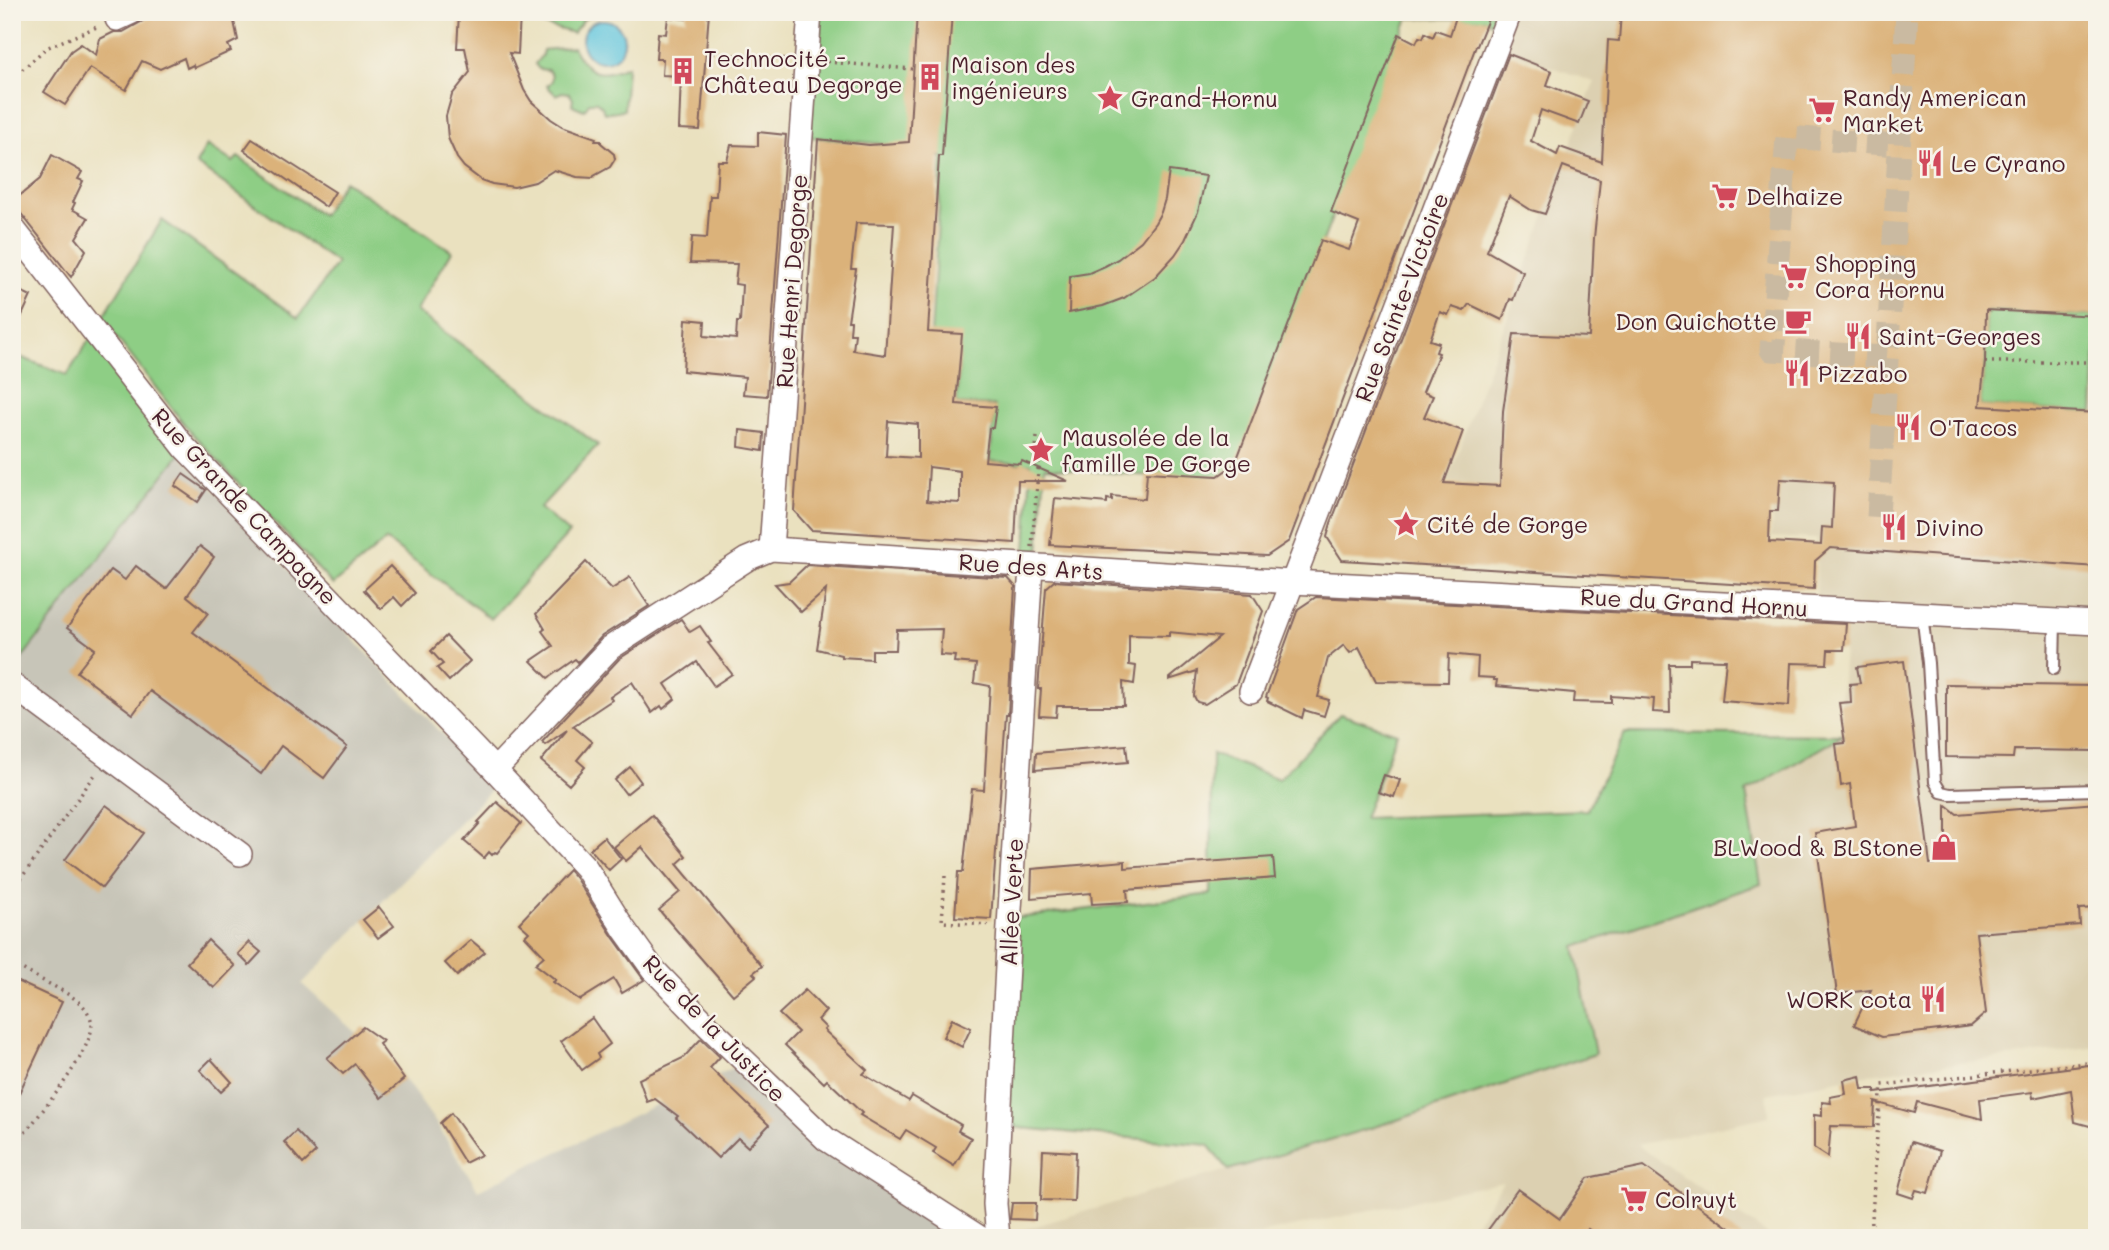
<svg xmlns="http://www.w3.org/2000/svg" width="2109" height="1250" font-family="Mali,sans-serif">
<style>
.built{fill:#dcd0b1}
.industrial{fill:#c7c5b8}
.green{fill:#8ece85;stroke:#6c7658;stroke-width:2}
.water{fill:#60c6de;stroke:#557284;stroke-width:2}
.building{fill:#dbb27a;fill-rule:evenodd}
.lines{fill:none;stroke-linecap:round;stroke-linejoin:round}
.street-tunnel{stroke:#cabaa1;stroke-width:23;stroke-dasharray:23 11;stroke-linecap:butt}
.lane-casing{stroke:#82635f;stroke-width:14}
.street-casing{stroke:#82635f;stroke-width:26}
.path{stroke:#82635f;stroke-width:3.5;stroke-dasharray:2 5;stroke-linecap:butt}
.lane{stroke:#fff;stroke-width:10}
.street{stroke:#fff;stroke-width:23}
.labels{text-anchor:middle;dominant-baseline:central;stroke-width:5;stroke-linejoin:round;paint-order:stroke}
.poi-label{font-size:23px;fill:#4a1f2b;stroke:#f7f3e8;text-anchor:start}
.street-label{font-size:23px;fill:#4a1f2b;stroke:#f7f3e8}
</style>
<rect width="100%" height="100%" fill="#f7f3e8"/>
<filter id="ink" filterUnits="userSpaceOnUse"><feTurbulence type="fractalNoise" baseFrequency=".0143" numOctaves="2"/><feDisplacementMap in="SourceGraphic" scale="14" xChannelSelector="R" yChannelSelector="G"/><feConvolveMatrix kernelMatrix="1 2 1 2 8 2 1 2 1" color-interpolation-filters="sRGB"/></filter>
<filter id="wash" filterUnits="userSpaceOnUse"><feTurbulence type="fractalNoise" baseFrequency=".00686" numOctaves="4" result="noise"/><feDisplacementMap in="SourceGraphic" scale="28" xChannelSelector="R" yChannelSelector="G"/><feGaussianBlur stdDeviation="1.57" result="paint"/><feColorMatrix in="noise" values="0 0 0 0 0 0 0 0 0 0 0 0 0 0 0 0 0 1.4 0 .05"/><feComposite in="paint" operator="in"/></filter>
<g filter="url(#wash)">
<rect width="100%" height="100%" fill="#eae1bf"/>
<polygon class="built" points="1512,12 2097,12 2097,1046 1870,1074 1767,1094 1769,1116 1637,1145 1773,1238 1466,1238 1503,1182 1241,1238 1006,1238 1005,1235 1394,1121 1595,1054 1576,943 1746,792 1843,735 1840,703 1846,624 1850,611 1816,609 1817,539 1771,537 1773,504 1447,482 1594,82 1497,47"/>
<polygon class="industrial" points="91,337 180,454 493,788 302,984 401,1074 436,1123 478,1190 737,1066 972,1238 12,1238 12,354 67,375"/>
<g class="green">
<polygon points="541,12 598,12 584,19 573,33 544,25 545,21"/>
<polygon points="810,12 1505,12 1499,27 1484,19 1408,18 1240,459 1219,482 1045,467 1038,567 1025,566 1031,464 990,461 995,406 957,404 960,338 931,335 942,157 907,154 904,146 801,136"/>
<path d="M573,47C587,74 599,79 627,66L624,110L604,113L602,107L597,102H590L584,110L572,105L573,99L569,93L562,92L556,95L547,86L552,81V75L548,70L539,69L535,64L542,55L543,50Z"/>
<polygon points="207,145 233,162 238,157 322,215 344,181 452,251 416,311 598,445 540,508 569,533 491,619 386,540 333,585 189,430 102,319 162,220 298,318 337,263 196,164"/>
<polygon points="1986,310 2097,316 2093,413 1980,406 1985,362"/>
<polygon points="91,337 180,454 19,662 12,657 12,354 67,375"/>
<polygon points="1340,714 1397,733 1364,818 1587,810 1625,733 1843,735 1746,792 1761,884 1575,947 1595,1054 1394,1121 1228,1170 1208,1145 999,1126 1009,919 1211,894 1212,754 1279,779"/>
</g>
<circle class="water" cx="603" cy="41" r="21"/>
<g id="blocks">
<g class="building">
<polygon points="159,12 232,12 238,40 228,45 231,51 194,68 193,65 187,68 184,58 160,69 142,61 126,90 90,68 65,105 44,92 71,51 81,44 96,55 100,39 114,32 123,32"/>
<polygon points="470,12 515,12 514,14 520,14 518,54 509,53 524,90 531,101 551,119 562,126 596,138 595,141 601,141 601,143 614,154 615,159 610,167 594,176 593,178 577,177 554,170 535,182 514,187 492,184 481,180 464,167 457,158 448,138 446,116 452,95 470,72 465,48 457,48 459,13 469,14"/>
<polygon points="686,12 709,12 700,130 679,129 681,76 662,75 663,59 656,59 658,33 666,34 668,17 686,19"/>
<path d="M917,12H952L942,156H939L928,332L962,334L956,404L996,407L993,428H989L985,461L1020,464L1022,461L1068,481H1018L1015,543L811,530L794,511L818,139L869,145L909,142ZM856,223L894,224L885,355L853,350L855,334H850L851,321H848L856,269H851ZM888,421L918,424V458L886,456ZM929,467L960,471V503L927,501Z"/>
<path d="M1621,12H2094L2092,46L2097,47V316L1986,310L1985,362L1980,406L2097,413V567L1830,548L1815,561L1814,589L1342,560L1327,537L1331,523L1509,54L1552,71L1547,85L1588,101L1579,124L1541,110L1531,141L1557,155L1560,147L1602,162L1608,40L1619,41ZM1563,166L1600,180L1594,238L1589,337L1514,334L1503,411L1500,486L1444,483L1463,431L1424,417L1433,396L1423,392L1439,353L1436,352L1439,343L1430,340L1440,312L1448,315L1452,307L1464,311L1469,304L1502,320L1510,299L1513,300L1523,272L1487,251L1509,196L1531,210L1545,214ZM1780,479L1834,482L1832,528L1822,527L1821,545L1769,542L1770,511H1778Z"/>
<polygon points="1456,17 1488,19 1477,46 1476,46 1289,541 1267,556 1050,545 1055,498 1107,503 1107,499 1112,500 1112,496 1145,499 1147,472 1218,476 1235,464 1321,240 1349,250 1359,223 1331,212 1399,34 1416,43 1419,37 1423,38 1425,33 1433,37 1436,30 1450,35"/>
<polygon points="758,132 786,135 767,396 743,394 745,377 683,371 686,319 705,321 704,336 736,339 737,322 740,322 742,285 735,284 737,264 690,263 692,237 707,238 710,196 716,196 718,161 727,161 731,145 758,146"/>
<polygon points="252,139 335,192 326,207 244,150"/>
<polygon points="52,155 82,172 78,179 83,181 73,202 75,203 72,209 88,218 76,238 86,250 71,277 12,202 40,179"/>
<polygon points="1169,171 1206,176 1198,212 1185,240 1175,255 1155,277 1124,298 1103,306 1069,313 1070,276 1089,273 1105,266 1118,259 1141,241 1155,223 1161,212 1165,199"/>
<polygon points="12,287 31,296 12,337"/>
<polygon points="740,430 764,433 763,451 739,447"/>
<polygon points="183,474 206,490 198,502 175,486"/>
<polygon points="200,546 214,557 187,596 208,613 193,632 347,747 324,778 281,746 261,774 150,691 133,714 77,672 95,649 67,628 111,570 125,580 136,566 166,589"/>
<polygon points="586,562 612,589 630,577 649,606 602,636 578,662 575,659 548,678 531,661 553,646 542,631 545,629 536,614"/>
<polygon points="807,565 1008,578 1015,586 1008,715 1006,715 991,919 955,917 958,872 963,872 972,789 984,790 990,686 974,683 976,664 954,662 955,656 940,655 942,629 897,630 896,650 872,650 872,659 841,657 841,655 817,649 826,590 801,612 775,584 789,582"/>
<polygon points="390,566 415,593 402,606 394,597 381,609 364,590"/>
<polygon points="1054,581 1252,594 1263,611 1236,684 1205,704 1197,702 1194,696 1197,671 1169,680 1169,679 1220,637 1169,632 1169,636 1129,635 1129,665 1136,666 1134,684 1123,682 1124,706 1057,706 1056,717 1039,716 1041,689 1038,689 1046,588"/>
<polygon points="1316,597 1846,624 1844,650 1828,650 1827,664 1791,663 1789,706 1722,701 1726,660 1690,659 1690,664 1669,664 1670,713 1653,712 1654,699 1611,696 1611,703 1573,702 1574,693 1496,686 1497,680 1494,680 1494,678 1477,677 1478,657 1449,654 1448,682 1376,681 1359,647 1350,653 1344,645 1328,658 1318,697 1329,700 1324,716 1304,710 1302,718 1267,701 1268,698 1266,697 1298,609"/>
<polygon points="681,619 690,632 700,626 711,642 708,643 732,674 714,686 697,662 665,684 675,699 663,709 661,706 652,713 632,682 610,697 612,700 573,726 592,742 577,760 585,767 569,785 541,761 567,730 545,745 542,742 619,659"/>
<polygon points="446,636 470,661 449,681 437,668 443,664 431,651"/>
<polygon points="1904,661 1930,864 1946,863 1946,805 1957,814 2097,803 2097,908 2079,909 2080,925 1976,933 1986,1013 1971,1026 1882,1037 1854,1025 1871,990 1837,994 1815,833 1855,826 1850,784 1841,786 1836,744 1845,743 1839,703 1851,702 1850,684 1860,683 1857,667"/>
<polygon points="1946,684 2097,686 2097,751 2014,750 2013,758 1946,757"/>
<polygon points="1126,745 1128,762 1035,770 1036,753"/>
<polygon points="630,767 641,782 626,794 615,780"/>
<polygon points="1384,775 1400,780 1394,797 1378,792"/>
<polygon points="497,802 521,823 497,853 495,852 492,855 489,852 484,858 464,841 480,823 478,822"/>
<polygon points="106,805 144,833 102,888 65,860"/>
<polygon points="652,815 686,856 677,864 762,966 753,973 756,976 733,995 659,910 680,892 642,847 626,861 614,847"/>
<polygon points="604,837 621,859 609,870 590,849"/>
<polygon points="1273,857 1275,878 1127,890 1128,902 1092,904 1091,893 1031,898 1032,869 1125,861 1125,868"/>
<polygon points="569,870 575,877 613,937 644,980 622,993 614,979 580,1000 553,982 556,980 535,964 544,956 525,936 529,932 519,923"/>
<polygon points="379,907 394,926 378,938 363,920"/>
<polygon points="208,940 235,966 214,988 187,963"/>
<polygon points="471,940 485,952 457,976 445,963"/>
<polygon points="249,942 261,952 249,965 238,954"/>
<polygon points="12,979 62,1002 12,1108"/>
<polygon points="805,990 826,1011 818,1020 826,1028 824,1030 867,1070 863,1074 909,1101 912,1096 961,1125 958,1131 971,1138 954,1166 933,1153 936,1148 906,1130 900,1139 860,1115 862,1113 827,1080 824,1083 785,1045 798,1032 779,1014"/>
<polygon points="592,1018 610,1044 597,1054 599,1058 582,1070 561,1041"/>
<polygon points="952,1019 971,1028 962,1047 943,1037"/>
<polygon points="363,1027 383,1041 379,1044 404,1079 381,1098 355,1064 343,1074 327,1058"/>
<polygon points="701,1039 720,1057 710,1068 769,1125 748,1147 738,1138 718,1158 676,1118 678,1116 655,1099 647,1102 639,1079 683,1058"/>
<polygon points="211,1059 232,1082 221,1092 200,1070"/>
<polygon points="2097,1064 2097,1128 2075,1122 2071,1090 2033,1098 2032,1092 1980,1099 1982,1119 1917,1102 1914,1113 1875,1102 1874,1127 1831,1126 1828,1157 1814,1148 1814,1115 1822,1116 1822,1102 1831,1103 1830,1097 1846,1094 1844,1080 1860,1076 1862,1089 1875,1089 1875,1093"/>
<polygon points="451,1113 481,1155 465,1163 440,1123"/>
<polygon points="296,1131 316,1152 303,1164 284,1142"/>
<polygon points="1911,1142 1940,1151 1928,1193 1916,1190 1913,1198 1898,1193"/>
<polygon points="1043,1150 1076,1152 1074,1201 1041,1200"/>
<polygon points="1644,1166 1743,1238 1601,1238 1588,1229 1582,1238 1482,1238 1518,1189 1560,1219 1588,1178"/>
<polygon points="1012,1203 1036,1203 1035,1220 1010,1219"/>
</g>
</g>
</g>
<g filter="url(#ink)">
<use href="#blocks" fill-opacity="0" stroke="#82635f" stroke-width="2"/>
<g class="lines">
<g class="street-tunnel">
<polyline points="1887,357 1771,350 1787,137 1899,145"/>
<polyline points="1878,517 1907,12"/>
</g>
<defs>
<g id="lane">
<polyline points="1922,614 1928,663 1935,782 1941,792 1950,794 2097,790"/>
<polyline points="2054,669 2055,621"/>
</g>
<g id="street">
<polyline points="117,19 132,12"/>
<polyline points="12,227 185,448 495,770 586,868 624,929 652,968 708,1026 826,1139 980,1238"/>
<polyline points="771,549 810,12"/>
<polyline points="12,685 240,854"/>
<polyline points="1251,691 1510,12"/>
<polyline points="495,770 610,648 747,559 771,549 1292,582 2097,623"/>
<polyline points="998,1238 995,1204 1009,926 1031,566"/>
</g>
</defs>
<use href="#lane" class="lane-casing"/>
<use href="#street" class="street-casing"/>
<g class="path">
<polyline points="706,53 788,59"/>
<polyline points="827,62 912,69"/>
<polyline points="12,79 46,48 99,26"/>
<polyline points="1985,362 2096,362"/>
<polyline points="1037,437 1035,459 1039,460"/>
<polyline points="1032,547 1039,460 1045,460"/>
<polyline points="945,876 942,922 988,925"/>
<polyline points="12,891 97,772"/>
<path d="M12,962C32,978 71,991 85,1008C88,1012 91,1018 92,1023C93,1054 32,1123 12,1149"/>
<polyline points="1871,1238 1876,1146 1882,1085 2097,1062"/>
</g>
<use href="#lane" class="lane"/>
<use href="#street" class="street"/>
</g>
</g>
<defs>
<symbol id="building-bare" viewBox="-9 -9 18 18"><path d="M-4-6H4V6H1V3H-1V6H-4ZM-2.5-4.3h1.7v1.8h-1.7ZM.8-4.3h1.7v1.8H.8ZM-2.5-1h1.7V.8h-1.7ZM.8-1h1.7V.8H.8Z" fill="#d1495b" stroke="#f7f3e8" stroke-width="2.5" paint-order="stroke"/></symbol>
<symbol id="sight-bare" viewBox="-9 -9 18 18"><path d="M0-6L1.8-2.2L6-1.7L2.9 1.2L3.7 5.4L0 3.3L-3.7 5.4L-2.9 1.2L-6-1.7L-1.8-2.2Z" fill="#d1495b" stroke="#f7f3e8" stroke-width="2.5" paint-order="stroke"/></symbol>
<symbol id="supermarket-bare" viewBox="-9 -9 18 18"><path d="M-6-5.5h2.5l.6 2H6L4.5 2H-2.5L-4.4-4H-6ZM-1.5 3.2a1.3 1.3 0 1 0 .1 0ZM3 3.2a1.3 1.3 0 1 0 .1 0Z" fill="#d1495b" stroke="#f7f3e8" stroke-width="2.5" paint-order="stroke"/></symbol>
<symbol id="restaurant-bare" viewBox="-9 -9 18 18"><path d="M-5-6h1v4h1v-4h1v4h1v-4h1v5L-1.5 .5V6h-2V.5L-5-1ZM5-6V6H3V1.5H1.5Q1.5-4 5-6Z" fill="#d1495b" stroke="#f7f3e8" stroke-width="2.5" paint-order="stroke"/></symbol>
<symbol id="cafe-bare" viewBox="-9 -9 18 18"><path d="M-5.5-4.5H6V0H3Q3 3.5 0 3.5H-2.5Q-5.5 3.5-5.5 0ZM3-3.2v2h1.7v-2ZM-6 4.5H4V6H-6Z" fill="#d1495b" stroke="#f7f3e8" stroke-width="2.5" paint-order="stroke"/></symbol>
<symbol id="shop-bare" viewBox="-9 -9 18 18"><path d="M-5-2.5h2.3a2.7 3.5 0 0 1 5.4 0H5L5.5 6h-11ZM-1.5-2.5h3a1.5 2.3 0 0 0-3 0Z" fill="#d1495b" stroke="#f7f3e8" stroke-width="2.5" paint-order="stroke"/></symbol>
</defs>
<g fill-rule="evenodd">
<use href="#building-bare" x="664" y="52" width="38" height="38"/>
<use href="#building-bare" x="911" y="58" width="38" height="38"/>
<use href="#sight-bare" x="1091" y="79" width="38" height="38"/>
<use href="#supermarket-bare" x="1803" y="91" width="38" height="38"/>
<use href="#restaurant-bare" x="1911" y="144" width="38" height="38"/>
<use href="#supermarket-bare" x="1706" y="177" width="38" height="38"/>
<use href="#supermarket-bare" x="1775" y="257" width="38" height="38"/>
<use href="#cafe-bare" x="1779" y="302" width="38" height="38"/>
<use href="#restaurant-bare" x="1839" y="317" width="38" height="38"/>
<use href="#restaurant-bare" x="1778" y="354" width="38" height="38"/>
<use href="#restaurant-bare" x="1889" y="408" width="38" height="38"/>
<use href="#sight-bare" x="1022" y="431" width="38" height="38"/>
<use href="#sight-bare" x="1387" y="505" width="38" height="38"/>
<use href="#restaurant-bare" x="1875" y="508" width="38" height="38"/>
<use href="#shop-bare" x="1925" y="828" width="38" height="38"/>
<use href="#restaurant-bare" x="1914" y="980" width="38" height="38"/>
<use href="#supermarket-bare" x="1615" y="1180" width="38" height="38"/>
</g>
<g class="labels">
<g class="poi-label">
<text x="704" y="58">Technocité -<tspan x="704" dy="26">Château Degorge</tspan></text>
<text x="951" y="64">Maison des<tspan x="951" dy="26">ingénieurs</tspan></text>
<text x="1843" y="97">Randy American<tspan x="1843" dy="26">Market</tspan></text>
<text x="1131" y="98">Grand-Hornu</text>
<text x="1951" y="163">Le Cyrano</text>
<text x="1746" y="196">Delhaize</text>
<text x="1815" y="263">Shopping<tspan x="1815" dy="26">Cora Hornu</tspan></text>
<text x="1777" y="321" text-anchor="end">Don Quichotte</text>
<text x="1879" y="336">Saint-Georges</text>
<text x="1818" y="373">Pizzabo</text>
<text x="1929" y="427">O'Tacos</text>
<text x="1062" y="437">Mausolée de la<tspan x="1062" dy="26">famille De Gorge</tspan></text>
<text x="1427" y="524">Cité de Gorge</text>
<text x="1915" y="527">Divino</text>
<text x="1923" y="847" text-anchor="end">BLWood &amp; BLStone</text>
<text x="1912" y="999" text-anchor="end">WORK cota</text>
<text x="1655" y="1199">Colruyt</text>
</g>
<g class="street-label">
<text transform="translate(791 281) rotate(-86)">Rue Henri Degorge</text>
<text transform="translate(1401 297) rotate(-69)">Rue Sainte-Victoire</text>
<text transform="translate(245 506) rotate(47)">Rue Grande Campagne</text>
<text transform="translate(1031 566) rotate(4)">Rue des Arts</text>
<text transform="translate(1694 602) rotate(3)">Rue du Grand Hornu</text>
<text transform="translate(1011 902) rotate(-87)">Allée Verte</text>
<text transform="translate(715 1028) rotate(46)">Rue de la Justice</text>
</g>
</g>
<rect width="2109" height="1250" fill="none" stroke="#f7f3e8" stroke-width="42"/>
</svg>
